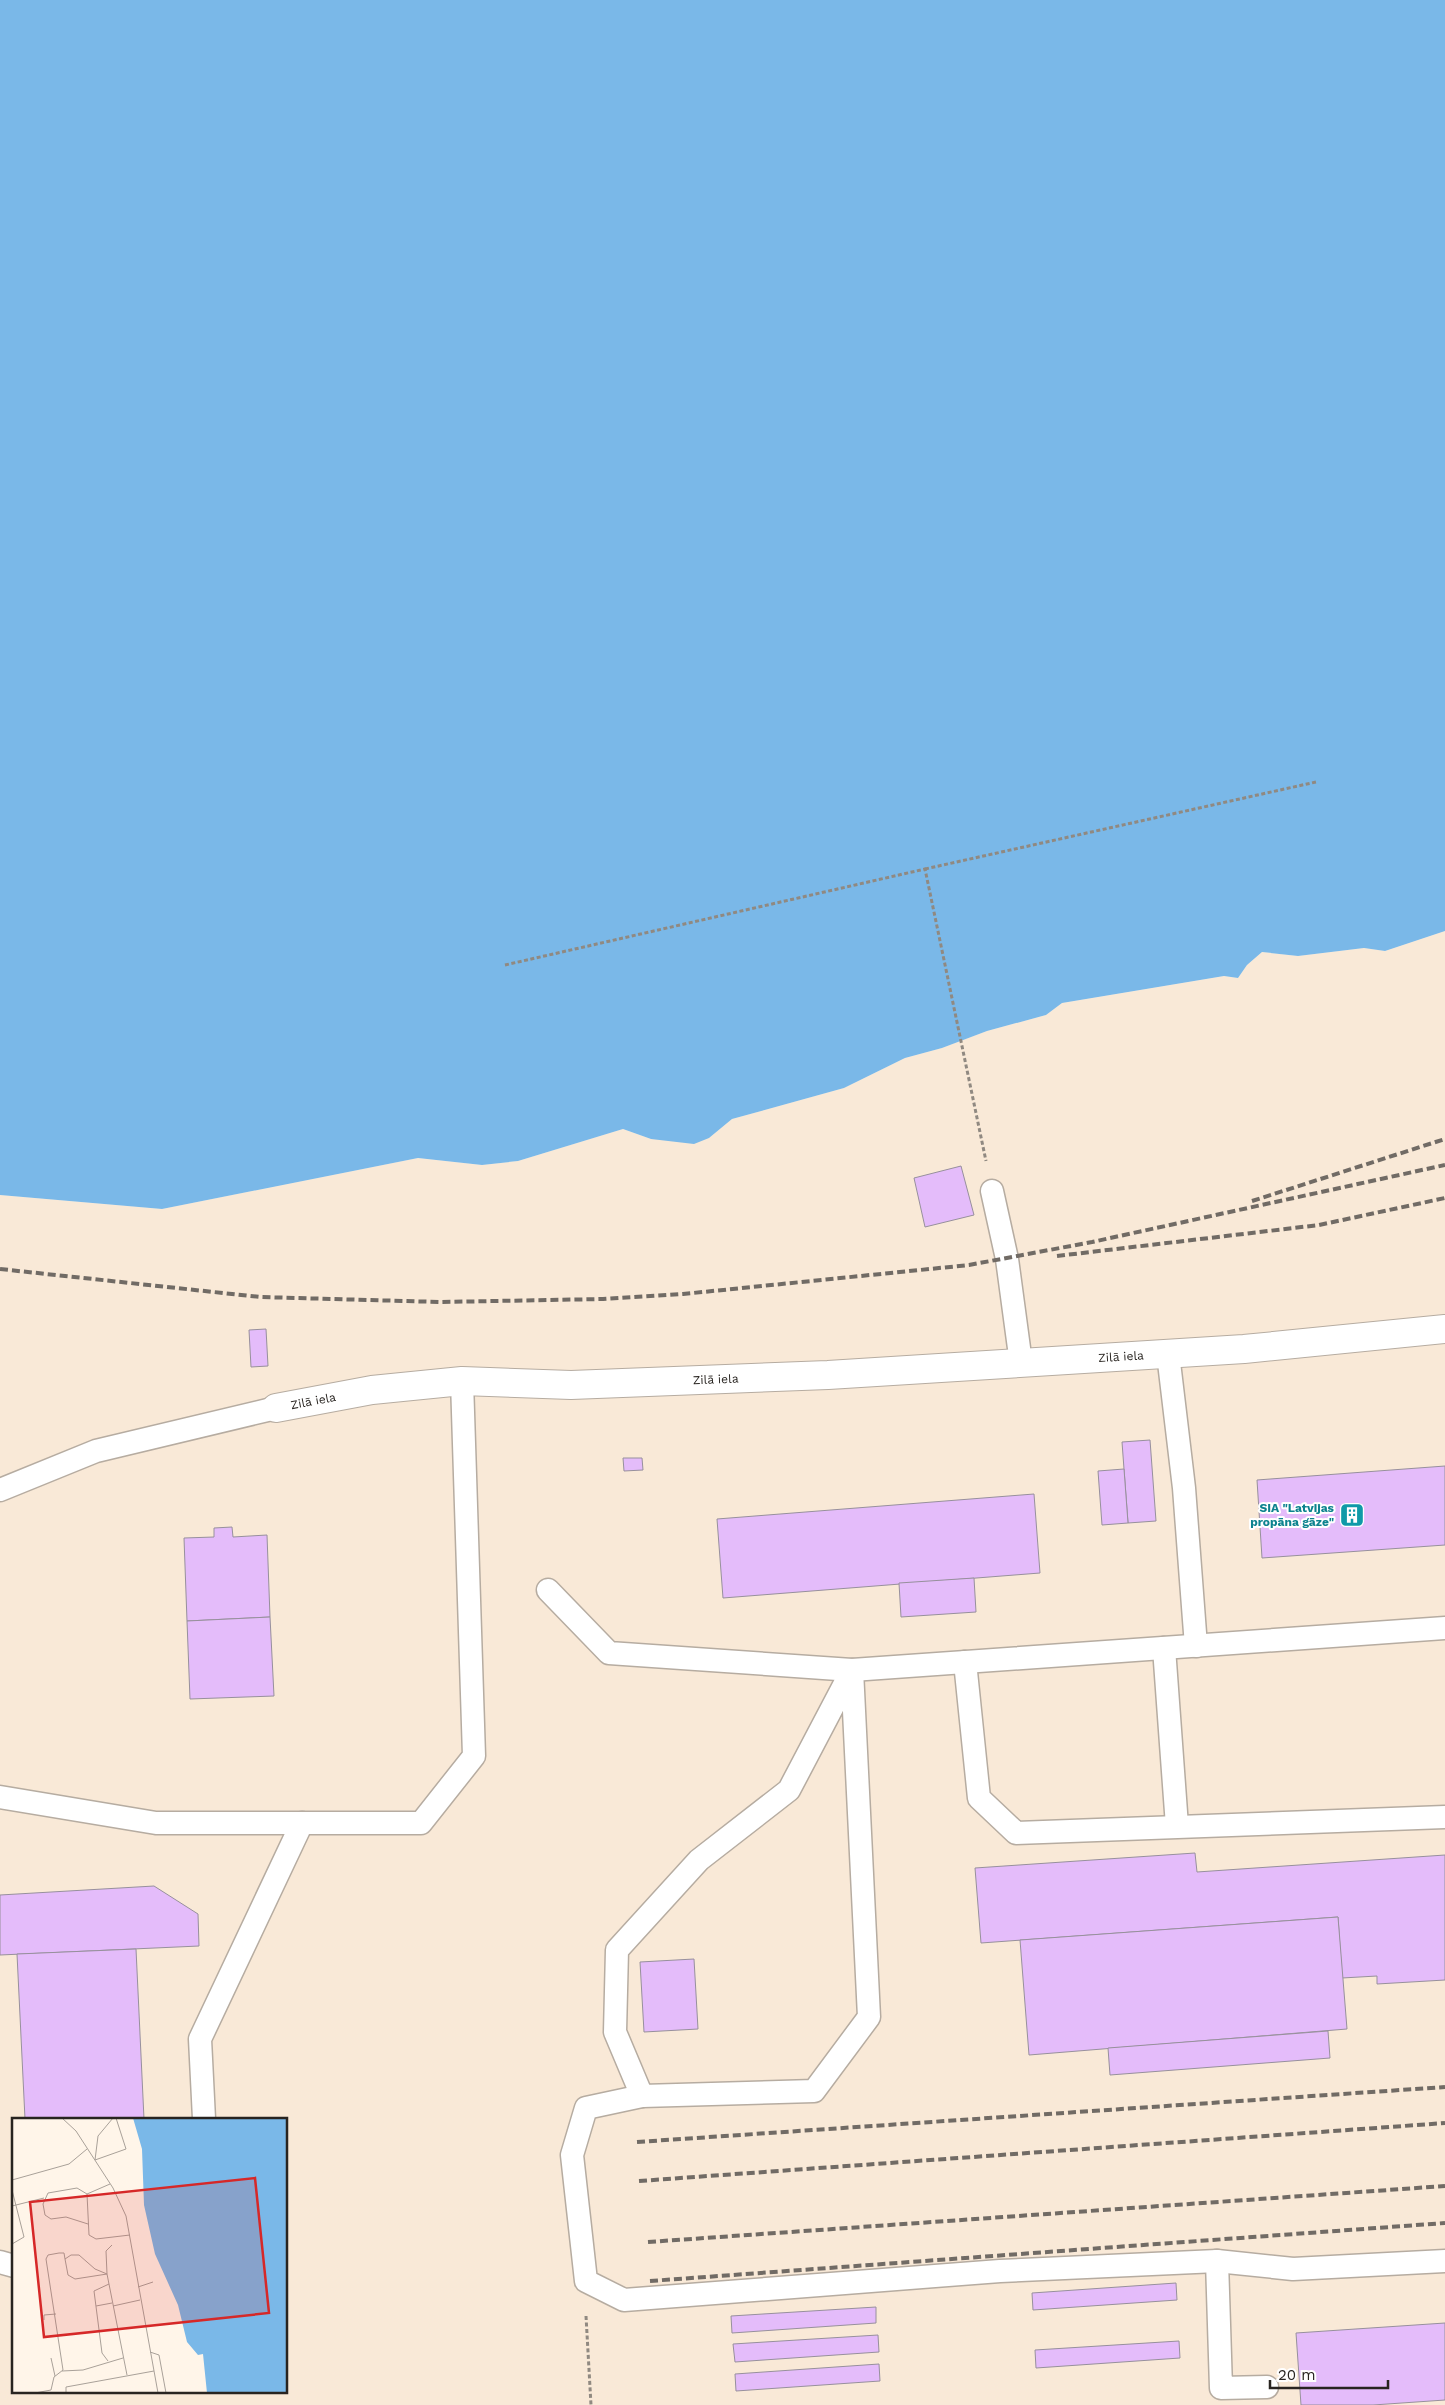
<svg xmlns="http://www.w3.org/2000/svg" width="1445" height="2405" font-family="'Work Sans',sans-serif">
<style>
.built{fill:#f9e9d7;fill-rule:evenodd}
.water{fill:#7ab8e8}
.building{fill:#e4bcfa;stroke:#97909c}
.lines{fill:none;stroke-linecap:round;stroke-linejoin:round}
.lane-casing{stroke:#b6aca1;stroke-width:25}
.street-casing{stroke:#b6aca1;stroke-width:30}
.path{stroke:#908981;stroke-width:3;stroke-dasharray:4 2.5;stroke-linecap:butt}
.lane{stroke:#fff;stroke-width:22}
.street{stroke:#fff;stroke-width:28}
.rail{stroke:#716b65;stroke-width:4;stroke-dasharray:8 4;stroke-linecap:butt}
.labels{text-anchor:middle;dominant-baseline:central;stroke-width:4;stroke-linejoin:round;paint-order:stroke}
.street-label{font-size:12px;fill:#282420;stroke:#fff}
.culture-label{font-size:12px;font-weight:bold;fill:#0d838f;stroke:#fff;text-anchor:end}
.inset-road{fill:none;stroke:#a9a199;stroke-width:1}
.view{fill:#d62828;fill-opacity:0.15;stroke:#d62828;stroke-width:2.5}
.inset-edge{fill:none;stroke:#282420;stroke-width:2.5}
</style>
<rect width="100%" height="100%" fill="#fff5e9"/>
<path class="built" d="M1445,931V2405H0V1195L162,1209L418,1158L482,1165L518,1161L623,1129L651,1139L709,1138L732,1119L844,1088L905,1058L942,1048L987,1031L1046,1015L1062,1003L1224,976L1238,978L1247,965L1262,952L1298,956L1364,948L1385,951ZM14,2119H286V2391H14Z"/>
<polygon class="water" points="0,0 1445,0 1445,931 1385,951 1364,948 1298,956 1262,952 1247,965 1238,978 1224,976 1062,1003 1046,1015 987,1031 942,1048 905,1058 844,1088 732,1119 709,1138 694,1144 651,1139 623,1129 518,1161 482,1165 418,1158 162,1209 0,1195"/>
<g class="building">
<polygon points="961,1166 974,1215 925,1227 914,1178"/>
<polygon points="266,1329 268,1366 251,1367 249,1330"/>
<polygon points="1150,1440 1156,1521 1128,1523 1122,1442"/>
<polygon points="623,1458 642,1458 643,1470 624,1471"/>
<polygon points="1445,1466 1445,1545 1262,1558 1257,1480"/>
<polygon points="1124,1469 1128,1523 1102,1525 1098,1471"/>
<polygon points="1034,1494 1040,1573 723,1598 717,1519"/>
<polygon points="232,1527 233,1537 267,1535 270,1617 187,1621 184,1538 214,1537 214,1528"/>
<polygon points="974,1578 976,1612 901,1617 899,1583"/>
<polygon points="270,1617 274,1696 190,1699 187,1621"/>
<polygon points="1195,1853 1197,1872 1445,1855 1445,1980 1377,1984 1377,1976 1342,1978 1338,1917 981,1943 975,1868"/>
<polygon points="154,1886 198,1914 199,1946 0,1955 0,1895"/>
<polygon points="1338,1917 1347,2029 1029,2055 1020,1940"/>
<polygon points="136,1949 144,2119 25,2119 17,1954"/>
<polygon points="694,1959 698,2029 644,2032 640,1962"/>
<polygon points="1328,2031 1330,2058 1110,2075 1108,2048"/>
<polygon points="1176,2283 1177,2300 1033,2310 1032,2293"/>
<polygon points="876,2307 876,2323 732,2333 731,2316"/>
<polygon points="1445,2323 1445,2400 1373,2405 1301,2405 1296,2333"/>
<polygon points="878,2335 879,2352 735,2362 733,2344"/>
<polygon points="1179,2341 1180,2358 1036,2368 1035,2350"/>
<polygon points="879,2364 880,2381 736,2391 735,2374"/>
</g>
<g class="lines">
<defs>
<g id="lane">
<polyline points="992,1191 1007,1259 1021,1363"/>
<polyline points="1168,1354 1184,1488 1196,1646"/>
<polyline points="0,1490 96,1451 276,1408"/>
<polyline points="548,1590 609,1653 852,1670 1445,1628"/>
<polyline points="1164,1648 1177,1826"/>
<polyline points="965,1662 979,1798 1016,1833 1445,1817"/>
<polygon points="852,1670 869,2017 814,2091 642,2096 615,2032 617,1950 699,1860 789,1790"/>
<polyline points="0,1797 156,1823 421,1823 474,1756 462,1381"/>
<polyline points="642,2096 586,2108 572,2155 586,2281 624,2300 1000,2271 1217,2261 1293,2269 1445,2261"/>
<polyline points="204,2119 200,2039 302,1823"/>
<polyline points="1217,2261 1221,2388 1267,2387"/>
<polyline points="0,2262 14,2266"/>
</g>
<g id="street">
<path id="s1" d="M276,1408L372,1390L462,1381L571,1385L828,1375L1244,1349L1445,1329"/>
</g>
</defs>
<use href="#lane" class="lane-casing"/>
<use href="#street" class="street-casing"/>
<g class="path">
<polyline points="925,869 1316,782"/>
<polyline points="505,965 925,869 986,1161"/>
<polyline points="586,2316 591,2405"/>
</g>
<use href="#lane" class="lane"/>
<use href="#street" class="street"/>
<g class="rail">
<polyline points="1252,1201 1445,1139"/>
<polyline points="1057,1256 1319,1225 1445,1198"/>
<polyline points="0,1269 260,1297 441,1302 603,1299 683,1294 969,1265 1092,1242 1445,1165"/>
<polyline points="637,2142 1445,2087"/>
<polyline points="639,2181 1445,2123"/>
<polyline points="648,2242 1445,2186"/>
<polyline points="650,2281 1445,2223"/>
</g>
</g>
<defs>
<symbol id="building-square" viewBox="-11 -11 22 22"><rect x="-9" y="-9" width="18" height="18" rx="4" fill="#0f9aa8" stroke="#fff"/><path d="M-4-6H4V6H1V3H-1V6H-4ZM-2.5-4.3h1.7v1.8h-1.7ZM.8-4.3h1.7v1.8H.8ZM-2.5-1h1.7V.8h-1.7ZM.8-1h1.7V.8H.8Z" fill="#fff"/></symbol>
</defs>
<g fill-rule="evenodd">
<use href="#building-square" x="1338" y="1501" width="28" height="28"/>
</g>
<g class="labels">
<g class="street-label">
<text stroke="none"><textPath href="#s1" startOffset="848">Zilā iela</textPath></text>
<text stroke="none"><textPath href="#s1" startOffset="442">Zilā iela</textPath></text>
<text stroke="none"><textPath href="#s1" startOffset="38">Zilā iela</textPath></text>
</g>
<g class="culture-label">
<text x="1334" y="1508">SIA "Latvijas<tspan x="1334" dy="14">propāna gāze"</tspan></text>
</g>
</g>
<g transform="translate(12 2118)">
<rect width="275" height="275" fill="#fff5e9"/>
<path d="M121,0H275V275H195L191,236L186,237L175,224L166,187L143,136L132,87L130,31Z" fill="#7ab8e8"/>
<path class="inset-road" d="M50,0L64,13L101,70L114,98L146,275M101,0L86,18L83,42L114,31L104,0M0,62L57,46L75,31M98,66L75,76L77,117L84,121L118,117M0,72L12,119L0,126M75,76L65,70L36,75L31,86L33,97L39,101L54,99L76,106M0,88L32,80M100,127L94,133L95,156L115,257M59,137H67L83,151L95,156L63,161L56,157L53,141ZM126,169L141,164M84,188L100,185M101,188L128,182M32,202V197L44,196M138,234L147,237L154,275M39,240L43,258M96,243L90,235L82,173L97,166M50,253L71,252L111,240M23,275L39,272L42,259L51,252L34,141L36,137L47,135H52L53,141M54,275V269L142,253"/>
<path class="view" d="M243,60L257,195L32,219L18,84Z"/>
<rect width="275" height="275" class="inset-edge"/>
</g>
<path d="M1270 2380v8h118v-8" fill="none" stroke="#282420" stroke-width="2.5"/>
<text x="1278" y="2380" font-size="15" fill="#282420" stroke="#ffffff" stroke-width="4" paint-order="stroke">20 m</text>
</svg>
